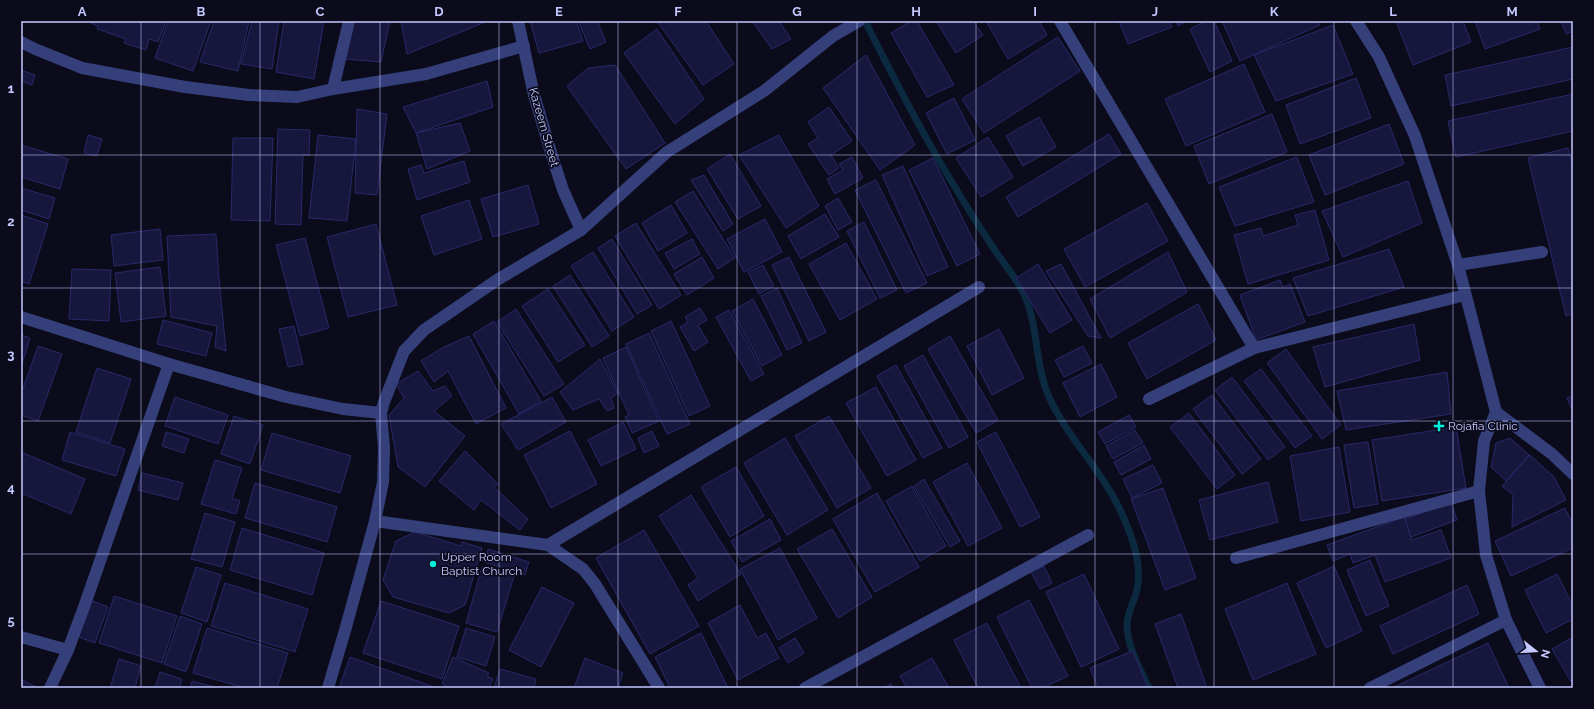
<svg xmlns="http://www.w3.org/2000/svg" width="1594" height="709" font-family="Raleway,sans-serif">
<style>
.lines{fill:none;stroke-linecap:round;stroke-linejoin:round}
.stream{stroke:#0b293f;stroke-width:7}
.building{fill:#17173d;stroke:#292869}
.minor{stroke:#35407b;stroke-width:12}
.grid{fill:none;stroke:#c5c9ff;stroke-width:1;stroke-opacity:0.55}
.poi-dot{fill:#00f0db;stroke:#0b0b1c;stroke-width:1.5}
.labels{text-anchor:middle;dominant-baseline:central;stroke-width:3.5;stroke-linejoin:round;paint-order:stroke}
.street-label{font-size:12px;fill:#c5c9ff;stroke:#0b0b1c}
.poi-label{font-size:12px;fill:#c5c9ff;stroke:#0b0b1c;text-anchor:start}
.neatline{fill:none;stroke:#c5c9ff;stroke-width:1.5}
.grid-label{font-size:13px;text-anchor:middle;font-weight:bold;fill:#c5c9ff}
</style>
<rect width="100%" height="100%" fill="#0b0b1c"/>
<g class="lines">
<path class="stream" d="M865,21C892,75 919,128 950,179C965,204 980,228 996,252C1005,265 1016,278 1023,292C1039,325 1034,363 1049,397C1068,439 1103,471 1122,514C1132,536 1143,565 1137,589C1135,601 1127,612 1127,625C1127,647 1140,668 1149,688"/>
</g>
<g class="building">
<polygon points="92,21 166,21 158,42 149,39 146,50 124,43 126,39 97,29 98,26 91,23"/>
<polygon points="168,21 211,21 193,71 155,58"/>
<polygon points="214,21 249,21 238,71 200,62"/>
<polygon points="252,21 279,21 272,69 241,64"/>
<polygon points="284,21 324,21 314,79 276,72"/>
<polygon points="353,21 390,21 381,62 345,59"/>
<polygon points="401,21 482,21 483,23 407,54"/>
<polygon points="530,21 576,21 583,41 539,53"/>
<polygon points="578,21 597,21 606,42 590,49"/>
<polygon points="657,21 706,21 734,64 703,85"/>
<polygon points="752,21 779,21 791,39 772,49"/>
<polygon points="911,21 917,21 954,85 927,97 891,33"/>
<polygon points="936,21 973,21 983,35 956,53"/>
<polygon points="986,21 1039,21 1047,35 1008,59"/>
<polygon points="1119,21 1169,21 1172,27 1128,44"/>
<polygon points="1176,21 1187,21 1178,26"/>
<polygon points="1206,21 1214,21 1232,61 1210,72 1190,29"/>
<polygon points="1222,21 1318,21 1320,25 1240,61"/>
<polygon points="1396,21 1463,21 1471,42 1413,65"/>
<polygon points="1475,21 1537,21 1540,29 1485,49"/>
<polygon points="1561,21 1573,21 1573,31 1566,34"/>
<polygon points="1333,25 1353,74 1276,101 1254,55"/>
<polygon points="657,29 704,99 675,124 624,53"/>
<polygon points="1058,37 1080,71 984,133 962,99"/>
<polygon points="1573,47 1573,79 1451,106 1445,75"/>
<polygon points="866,55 915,145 880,170 823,88"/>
<polygon points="1244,64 1265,112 1186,146 1165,99"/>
<polygon points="615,65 665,143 626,169 567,86 588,68"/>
<polygon points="21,70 35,75 32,85 21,81"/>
<polygon points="1356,78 1371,118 1300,144 1286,105"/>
<polygon points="487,81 493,107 416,133 403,107"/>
<polygon points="1573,94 1573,131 1456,157 1448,121"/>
<polygon points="954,98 975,140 947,154 926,113"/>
<polygon points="829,107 852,141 831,155 839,168 829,175 808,144 818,138 808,122"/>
<polygon points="357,109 387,114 377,195 355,193"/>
<polygon points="1272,114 1287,152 1209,184 1194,146"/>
<polygon points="1039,117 1056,147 1023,166 1006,136"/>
<polygon points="460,123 470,151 427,169 416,133"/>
<polygon points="1389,124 1404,164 1325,195 1309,155"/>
<polygon points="278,129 310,130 309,155 303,155 301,225 275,224"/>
<polygon points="1109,134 1121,154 1018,217 1006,197"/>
<polygon points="88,135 102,139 97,156 84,153"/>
<polygon points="318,135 356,139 347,221 309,218"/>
<polygon points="779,135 819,206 786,228 739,155"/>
<polygon points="988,137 1013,177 981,197 956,158"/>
<polygon points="233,138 273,138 270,221 231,220"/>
<polygon points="21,145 68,159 60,189 21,177"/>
<polygon points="1568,148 1573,167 1573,314 1566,316 1528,158"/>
<polygon points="730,154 761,206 738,219 707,169"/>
<polygon points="852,157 863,178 835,194 827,179 843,170 839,164"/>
<polygon points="1297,157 1314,202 1235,226 1219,187"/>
<polygon points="933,158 980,254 957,266 909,170"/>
<polygon points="464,161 470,182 417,200 408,169 421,165 424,173"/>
<polygon points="903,166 948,267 927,276 882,175"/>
<polygon points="704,175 733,224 723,231 691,180"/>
<polygon points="876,180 927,283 906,293 855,190"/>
<polygon points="1408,181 1422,223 1343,257 1322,211"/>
<polygon points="528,185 539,224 493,237 481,199"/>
<polygon points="21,188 55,198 49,219 21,210"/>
<polygon points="693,191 735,258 718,269 675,202"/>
<polygon points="838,198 852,222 838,230 825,206"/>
<polygon points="469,200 482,239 434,255 421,216"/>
<polygon points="1147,203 1168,241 1085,287 1064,249"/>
<polygon points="671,205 687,233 658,251 642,223"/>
<polygon points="1315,210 1329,260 1248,284 1234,235 1261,228 1263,236 1298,225 1295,215"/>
<polygon points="825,214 839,237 801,259 788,236"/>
<polygon points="21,215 48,224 29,284 21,281"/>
<polygon points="765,219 782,252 744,272 727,239"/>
<polygon points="864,222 897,290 880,298 847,231"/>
<polygon points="636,223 681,295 659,309 615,236"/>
<polygon points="376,224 397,305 348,317 327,237"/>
<polygon points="160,229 163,260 114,266 111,235"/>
<polygon points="216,234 219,278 226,351 215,347 217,326 171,317 167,236"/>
<polygon points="305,238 329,328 300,336 276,245"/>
<polygon points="612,239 652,305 637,314 598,248"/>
<polygon points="692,239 700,254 674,269 665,253"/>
<polygon points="846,243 877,299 840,320 809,264"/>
<polygon points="1389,249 1404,287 1308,316 1293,278"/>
<polygon points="593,252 634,317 612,331 571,266"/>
<polygon points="1168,252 1187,292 1110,338 1090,299"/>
<polygon points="702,257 714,278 687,295 674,274"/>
<polygon points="789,257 826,332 809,341 772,265"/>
<polygon points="1038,264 1072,320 1050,333 1016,278"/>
<polygon points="1061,264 1101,338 1088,336 1046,271"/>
<polygon points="763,265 774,286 759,294 748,272"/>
<polygon points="160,267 166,316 121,322 115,273"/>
<polygon points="72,269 111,270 109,321 69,319"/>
<polygon points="570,275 609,336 592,347 553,286"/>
<polygon points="1280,280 1283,287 1290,284 1305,322 1256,340 1240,295"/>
<polygon points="777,288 802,343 787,350 761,296"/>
<polygon points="548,289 585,345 558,362 522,306"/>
<polygon points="753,299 782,355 762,366 732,311"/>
<polygon points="1198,304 1216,340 1147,379 1128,343"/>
<polygon points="700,308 707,320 698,325 708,342 694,351 680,327 688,322 685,317"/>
<polygon points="516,309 564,384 544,396 497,322"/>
<polygon points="729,310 764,374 751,381 716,317"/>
<polygon points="163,320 212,333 206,356 157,344"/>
<polygon points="494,321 541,401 519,414 473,334"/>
<polygon points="671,321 710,406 689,416 651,331"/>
<polygon points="1414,324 1420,360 1325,387 1313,347"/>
<polygon points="294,326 303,364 288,367 279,329"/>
<polygon points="999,329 1024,378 992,395 967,346"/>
<polygon points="649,333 690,424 667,434 626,344"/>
<polygon points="21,335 30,338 21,367"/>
<polygon points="469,336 506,408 476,424 448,371 434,382 421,361 444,347"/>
<polygon points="950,336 998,420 976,433 928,349"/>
<polygon points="38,346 62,354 38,421 21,415 21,394"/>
<polygon points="1083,346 1092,363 1064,377 1055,360"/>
<polygon points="626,347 659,421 632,433 625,417 629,415 603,358"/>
<polygon points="1286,349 1341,425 1322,439 1267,363"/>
<polygon points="923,355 968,437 949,448 904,366"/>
<polygon points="600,359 618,393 611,398 614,408 607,411 599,399 573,410 560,392"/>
<polygon points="1101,364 1117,397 1080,417 1063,383"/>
<polygon points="896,365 942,448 923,458 877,376"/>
<polygon points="97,368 131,379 110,443 76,432"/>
<polygon points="1261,369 1312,436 1295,448 1244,381"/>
<polygon points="418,371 433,391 445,386 452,396 434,411 465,436 425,487 398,467 389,415 404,398 396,384"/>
<polygon points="1447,372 1451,414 1346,430 1337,391"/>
<polygon points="1232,377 1285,447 1268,460 1215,390"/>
<polygon points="876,387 916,460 887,476 846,403"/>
<polygon points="1212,395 1261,459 1242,474 1193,409"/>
<polygon points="1573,396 1573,412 1567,398"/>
<polygon points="175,397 228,415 218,444 165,426"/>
<polygon points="552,397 566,422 518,450 501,424"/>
<polygon points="1189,413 1235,475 1217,489 1170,427"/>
<polygon points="1129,415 1136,427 1105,444 1098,432"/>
<polygon points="234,416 263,425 250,464 221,454"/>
<polygon points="829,416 871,488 837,508 795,436"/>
<polygon points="623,422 636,449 601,466 588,440"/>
<polygon points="1456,427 1466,488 1382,501 1372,440"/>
<polygon points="1135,430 1143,443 1113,459 1106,446"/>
<polygon points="570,431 597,484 551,508 524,455"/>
<polygon points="652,431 659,446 644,453 638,438"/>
<polygon points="70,432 125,449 116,476 62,460"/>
<polygon points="166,432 189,439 184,453 162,446"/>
<polygon points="996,432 1040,517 1020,527 977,442"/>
<polygon points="272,433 351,456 340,493 261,470"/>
<polygon points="785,438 828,510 787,535 744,463"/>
<polygon points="1510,438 1529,455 1506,481 1491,467 1496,443"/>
<polygon points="1368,442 1378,504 1354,508 1344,445"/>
<polygon points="1144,445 1151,459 1121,475 1114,462"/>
<polygon points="1339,447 1350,512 1301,521 1290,456"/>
<polygon points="465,451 498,484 494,487 528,519 520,530 481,500 474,510 439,481"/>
<polygon points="21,452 85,479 71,514 21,493"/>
<polygon points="1530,455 1554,477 1566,500 1512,527 1513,495 1502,486"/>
<polygon points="215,460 242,468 232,498 240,501 236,514 201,504"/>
<polygon points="967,463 1002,528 968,546 933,482"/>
<polygon points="1153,465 1162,483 1132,498 1123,479"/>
<polygon points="736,467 764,516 730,537 701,487"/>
<polygon points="142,473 183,483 178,500 138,490"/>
<polygon points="924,479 960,541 950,547 914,486"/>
<polygon points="1268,482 1278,522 1210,540 1199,500"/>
<polygon points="255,483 337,507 327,542 245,518"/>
<polygon points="912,486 946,546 920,561 886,501"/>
<polygon points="1163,488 1196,578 1165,590 1131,499"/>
<polygon points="877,493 919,567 875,592 833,519"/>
<polygon points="691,495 741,574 698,601 688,585 698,578 659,516"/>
<polygon points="1451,503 1457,520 1411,537 1404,519"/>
<polygon points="1565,508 1573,525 1573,548 1511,576 1495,541"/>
<polygon points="205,513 235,522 222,567 191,559"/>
<polygon points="1404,517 1412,540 1441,530 1451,558 1385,582 1375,555 1353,563 1350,554 1333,561 1327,545"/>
<polygon points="770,519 781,540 742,562 731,541"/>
<polygon points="242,528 324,553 312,595 230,570"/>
<polygon points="832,529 872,597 838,618 797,549"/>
<polygon points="644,530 699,626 650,654 596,558"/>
<polygon points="415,532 461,546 462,542 482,548 465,605 449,613 393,597 383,580 396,541"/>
<polygon points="780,548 817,618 778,640 740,569"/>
<polygon points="488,549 529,562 525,575 484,562"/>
<polygon points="1370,560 1389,606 1366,616 1347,570"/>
<polygon points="1044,566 1052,583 1040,589 1031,572"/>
<polygon points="1334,566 1362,631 1326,648 1297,583"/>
<polygon points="196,567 221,575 207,622 181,613"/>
<polygon points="482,567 514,576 497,632 466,623"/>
<polygon points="1084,574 1119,649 1081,667 1046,592"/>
<polygon points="1557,574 1573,606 1573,619 1546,633 1525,590"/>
<polygon points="225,583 308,609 295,652 211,626"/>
<polygon points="1287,583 1316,654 1253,680 1225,609"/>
<polygon points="1467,585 1479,614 1393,654 1380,626"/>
<polygon points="542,587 574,603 541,667 509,650"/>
<polygon points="114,596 177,616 162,663 99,643"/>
<polygon points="90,600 108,607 95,643 76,636"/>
<polygon points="1029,600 1068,676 1043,688 1032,688 997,617"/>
<polygon points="381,601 459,626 442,679 363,653"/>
<polygon points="740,605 757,638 766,633 779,658 738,680 708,623"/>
<polygon points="1181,614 1207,688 1178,688 1155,624"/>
<polygon points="180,616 202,624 186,672 164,664"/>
<polygon points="987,623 1021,688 978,688 954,640"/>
<polygon points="207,628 288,653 277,688 245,688 193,673"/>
<polygon points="466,628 495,637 486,666 457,657"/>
<polygon points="701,633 728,688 670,688 655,657"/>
<polygon points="1573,637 1573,685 1552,649"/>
<polygon points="795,638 804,653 788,663 779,648"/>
<polygon points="1488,643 1509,688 1392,688"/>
<polygon points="1133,651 1148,688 1098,688 1090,668"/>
<polygon points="350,657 434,687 434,688 339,688"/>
<polygon points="453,657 489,673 487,676 493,679 489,688 450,688 442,684"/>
<polygon points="585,658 623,673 618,688 574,688"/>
<polygon points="932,658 949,688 907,688 900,676"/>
<polygon points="119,659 141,666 135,688 110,688"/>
<polygon points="500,669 536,679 534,688 494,688"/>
<polygon points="160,672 182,679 179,688 155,688"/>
<polygon points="21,679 38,688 21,688"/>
<polygon points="192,681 218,688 190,688"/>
<polygon points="891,684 893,688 884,688"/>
</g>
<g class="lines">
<g class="minor">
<polyline points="518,21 534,95 553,159 563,190 581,230"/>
<polyline points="1060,21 1254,348"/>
<polyline points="1356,21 1379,57 1415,136 1458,265 1496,412 1552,454 1573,474"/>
<polyline points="21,42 35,49 82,68 185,87 249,95 297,97 333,89 426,74 524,46"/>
<polyline points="333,89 349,21"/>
<polyline points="1458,265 1542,252"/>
<polyline points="21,317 169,364 286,397 343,409 381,413"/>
<polyline points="1149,399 1254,348 1465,295"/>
<polyline points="1496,412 1484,441 1479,491 1486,555 1506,620 1540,688"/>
<polyline points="375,521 548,545 583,569 595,584 659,688"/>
<polyline points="548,545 979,287"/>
<polyline points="1236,558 1479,491"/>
<polyline points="21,637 68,650"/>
<polyline points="50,688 68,650 84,607 169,364"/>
<polyline points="328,688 346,627 375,521 383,482 384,448 381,413 384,402 404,351 424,330 497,280 581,230 667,152 764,91 833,36 859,21"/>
<polyline points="805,688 1088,535"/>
<polyline points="1370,688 1506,620"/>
</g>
</g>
<path class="grid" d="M141,21V688M260,21V688M380,21V688M499,21V688M618,21V688M737,21V688M857,21V688M976,21V688M1095,21V688M1214,21V688M1334,21V688M1453,21V688M21,155H1573M21,288H1573M21,421H1573M21,554H1573"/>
<g class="poi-dot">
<path d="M1437 420h4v4h4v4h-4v4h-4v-4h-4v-4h4z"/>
<circle cx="433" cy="564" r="4"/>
</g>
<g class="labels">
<g class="street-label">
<text transform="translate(544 127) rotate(74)">Kazeem Street</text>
</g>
<g class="poi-label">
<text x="1448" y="426">Rojafia Clinic</text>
<text x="441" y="557">Upper Room<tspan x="441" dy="14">Baptist Church</tspan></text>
</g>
</g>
<rect width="1594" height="709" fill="none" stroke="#0b0b1c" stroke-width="44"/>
<g transform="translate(1536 651) rotate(107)" stroke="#0b0b1c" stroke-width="3" paint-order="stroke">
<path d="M0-3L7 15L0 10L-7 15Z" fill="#c5c9ff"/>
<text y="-6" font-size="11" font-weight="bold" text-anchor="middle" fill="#c5c9ff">N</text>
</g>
<rect x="22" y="22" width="1550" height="665" class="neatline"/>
<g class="grid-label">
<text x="82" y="16">A</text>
<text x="201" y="16">B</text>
<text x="320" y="16">C</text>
<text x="439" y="16">D</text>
<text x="559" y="16">E</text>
<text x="678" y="16">F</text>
<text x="797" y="16">G</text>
<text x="916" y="16">H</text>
<text x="1035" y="16">I</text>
<text x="1155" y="16">J</text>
<text x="1274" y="16">K</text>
<text x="1393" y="16">L</text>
<text x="1512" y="16">M</text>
<text x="11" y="93">1</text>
<text x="11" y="226">2</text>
<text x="11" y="359">3</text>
<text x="11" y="492">4</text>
<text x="11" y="625">5</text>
</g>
</svg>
